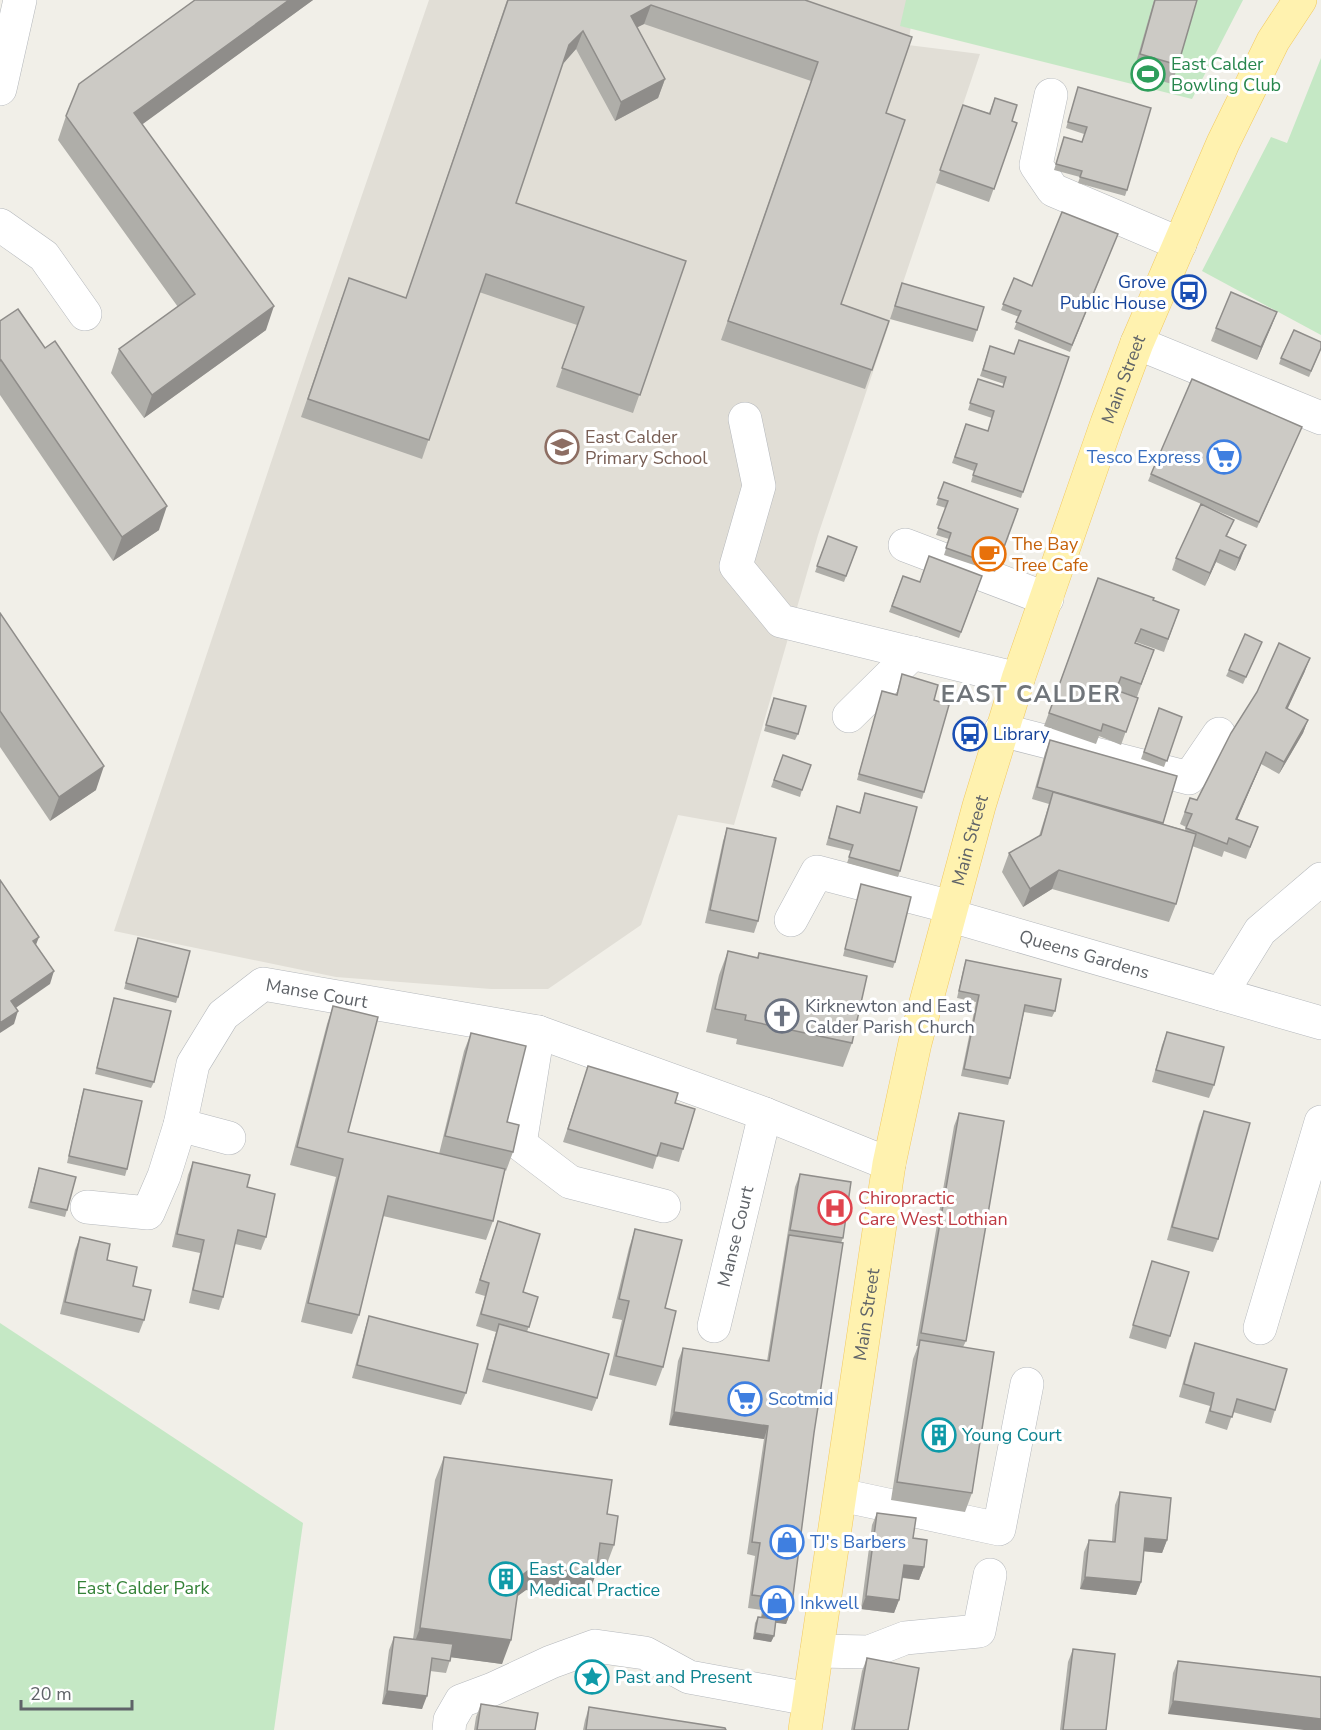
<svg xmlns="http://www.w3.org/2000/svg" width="1321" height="1730" font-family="'Nunito Sans',sans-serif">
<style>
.education{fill:#e1ded6}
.green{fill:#c5e8c5}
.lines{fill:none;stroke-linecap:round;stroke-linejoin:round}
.minor-casing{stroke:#b5b8bc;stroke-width:34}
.major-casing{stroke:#f2c960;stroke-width:34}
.minor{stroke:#fff;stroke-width:33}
.major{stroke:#fff2af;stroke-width:33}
.wall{fill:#afaea9}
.shaded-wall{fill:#8f8d8a}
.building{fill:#cccac5;stroke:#8f8d8a;stroke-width:1.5}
.labels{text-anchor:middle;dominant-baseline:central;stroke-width:6;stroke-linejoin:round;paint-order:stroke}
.leisure-label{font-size:18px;fill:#27864d;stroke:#fff;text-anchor:start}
.transit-label{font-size:18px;fill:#164399;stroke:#fff;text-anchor:end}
.street-label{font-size:18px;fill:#5f6368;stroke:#fff}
.education-label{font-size:18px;fill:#785e54;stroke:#fff;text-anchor:start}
.shop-label{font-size:18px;fill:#366cbe;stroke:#fff;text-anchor:start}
.food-label{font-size:18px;fill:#c56008;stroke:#fff;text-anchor:start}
.worship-label{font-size:18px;fill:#5b616d;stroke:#fff;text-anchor:start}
.health-label{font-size:18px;fill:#be3a42;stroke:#fff;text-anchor:start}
.culture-label{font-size:18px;fill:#0d838f;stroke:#fff;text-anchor:start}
.park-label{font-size:18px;fill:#348238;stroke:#fff}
.district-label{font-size:24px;font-weight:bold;letter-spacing:1.5px;fill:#70757a;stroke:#fff}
</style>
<rect width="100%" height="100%" fill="#f1efe8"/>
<polygon class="education" points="429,0 915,0 908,45 980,54 818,535 734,825 678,815 641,925 548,989 491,989 336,977 114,931 306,358"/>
<g class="green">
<polygon points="906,0 1243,0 1192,99 900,26"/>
<polygon points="1321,58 1321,335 1202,271 1271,137 1287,143"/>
<polygon points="0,1323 303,1523 274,1730 0,1730"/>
</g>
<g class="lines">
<defs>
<g id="minor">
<polyline points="0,89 20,0"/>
<polyline points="1051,95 1036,165 1053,190 1180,244"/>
<polyline points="0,225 44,256 85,314"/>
<polyline points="1137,343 1321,418"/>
<polyline points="745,419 759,486 736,566 781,621 1018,679"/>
<polyline points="905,545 1047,599"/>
<polyline points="849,716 913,653"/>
<polyline points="1001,730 1189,778 1219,734"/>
<path id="s1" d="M948,915L1321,1023"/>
<polyline points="791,920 817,872 951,907"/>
<polyline points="1221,994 1260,931 1321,879"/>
<polyline points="538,1032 520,1144 570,1182 664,1206"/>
<polyline points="180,1125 229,1138"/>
<path id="s2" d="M87,1207L148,1213L164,1176L180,1125L193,1064L223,1015L263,984L538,1032L765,1114L889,1164"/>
<path id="s3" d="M714,1326L765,1114"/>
<polyline points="1260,1328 1321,1122"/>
<polyline points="841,1495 999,1529 1027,1384"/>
<polyline points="817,1651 869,1652 905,1638 979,1631 990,1575"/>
<polyline points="449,1730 450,1720 461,1701 493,1689 551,1662 595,1646 645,1653 689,1677 809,1699"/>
</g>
<g id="major">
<path id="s4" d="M805,1730L889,1164L915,1043L979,806L1018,679L1107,423L1137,343L1223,143L1273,41L1300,0"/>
</g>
</defs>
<use href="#minor" class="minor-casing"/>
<use href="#major" class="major-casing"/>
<use href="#minor" class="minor"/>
<use href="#major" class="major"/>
</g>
<g class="wall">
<polygon points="195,0 313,0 142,124 266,330 144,418 111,373 119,349 178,307 58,140 66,116"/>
<polygon points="507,0 805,0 886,113 841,304 889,321 865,389 721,340 811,81 644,24 637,27 665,79 658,98 615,121 576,49 563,63 516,203 686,261 633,413 556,387 577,325 479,292 422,459 301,417 342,297 406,298"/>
<polygon points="1154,0 1197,0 1178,65 1172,84 1133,73"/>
<polygon points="1078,87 1127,190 1125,196 1078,183 1080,177 1054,170 1062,144 1082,142 1084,134 1066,128"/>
<polygon points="995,98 1012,121 1017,123 989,202 936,183 963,105 989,113"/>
<polygon points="1118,234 1070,352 1014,329 1019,317 1001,310 1014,278 1032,286"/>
<polygon points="902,283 977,330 973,342 890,319"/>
<polygon points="1277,312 1257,360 1211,341 1216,328"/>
<polygon points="0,321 159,530 113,561 0,395"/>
<polygon points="990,346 1014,354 1069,357 1021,498 971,482 974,471 952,463 966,424 988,431 992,418 968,410 978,379 1002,387 1004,384 980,376"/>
<polygon points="1321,349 1309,377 1279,364 1281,358"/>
<polygon points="1302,427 1257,528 1148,481 1151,474"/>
<polygon points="944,482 1018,509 995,572 944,555 949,539 936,535 946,508 936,505"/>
<polygon points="1234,520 1227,536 1241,558 1235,571 1216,562 1205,586 1172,570 1176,558"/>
<polygon points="828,536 857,547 844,582 815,572"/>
<polygon points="903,576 920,582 982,576 959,638 889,612"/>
<polygon points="1098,578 1153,600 1179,610 1164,652 1136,642 1136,643 1154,650 1137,697 1117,690 1138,698 1121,745 1099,736 1096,744 1044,726"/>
<polygon points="0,613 96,790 50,821 0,747"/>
<polygon points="1259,648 1243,684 1226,676 1229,670"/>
<polygon points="1305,671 1287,709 1308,720 1303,733 1279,774 1261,764 1237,819 1258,827 1246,859 1224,851 1222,857 1192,846 1176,904 1169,922 1052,889 1023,907 1002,872 1009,853 1039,836 1049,804 1032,799 1045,753 1050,740 1177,776 1163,824 1185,830 1186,827 1180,824 1190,798 1197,800"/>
<polygon points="902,674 934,700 924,792 922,799 857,780 882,691 896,695"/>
<polygon points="772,704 798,734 795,740 764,731"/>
<polygon points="1159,708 1182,717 1164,767 1141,759"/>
<polygon points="783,755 802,790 800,797 771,787"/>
<polygon points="865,793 900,871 898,877 847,863 851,851 826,845 837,806 859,813"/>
<polygon points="727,828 758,921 754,933 705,923 723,841"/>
<polygon points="861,884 895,962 893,968 843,956"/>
<polygon points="138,938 178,997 176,1003 124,989"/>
<polygon points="728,951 757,958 759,953 852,1043 843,1067 736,1044 737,1039 706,1032 719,975"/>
<polygon points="966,960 1055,1011 1052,1017 1024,1012 1010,1078 1008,1085 961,1076 976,1002 957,998 964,966"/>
<polygon points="114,998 154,1082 151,1088 95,1074"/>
<polygon points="333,1006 348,1132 439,1154 464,1051 471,1033 507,1122 513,1152 506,1171 505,1170 493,1221 486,1240 383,1216 359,1315 352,1334 301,1322 336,1177 290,1165 327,1024"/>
<polygon points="1167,1032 1214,1085 1209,1098 1152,1082 1162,1045"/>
<polygon points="588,1066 675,1103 683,1149 679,1162 657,1156 653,1169 563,1142"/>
<polygon points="84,1089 127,1169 125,1176 67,1163 82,1095"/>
<polygon points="1204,1111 1218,1239 1213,1252 1167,1240 1199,1123"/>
<polygon points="959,1113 966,1341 963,1347 972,1493 965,1512 891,1500 913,1359 918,1346 916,1346 954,1126"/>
<polygon points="193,1162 247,1187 266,1237 261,1250 235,1244 223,1297 219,1310 189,1303 200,1253 172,1247 188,1175"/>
<polygon points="39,1168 67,1210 65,1217 28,1208"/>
<polygon points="800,1174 843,1238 841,1243 814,1433 791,1611 786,1624 776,1622 774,1636 771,1642 753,1639 755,1623 758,1617 761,1617 762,1610 748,1608 755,1556 747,1554 764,1439 669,1425 678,1361 683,1348 767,1361 795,1187"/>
<polygon points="498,1221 523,1292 538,1297 527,1332 597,1398 592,1411 482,1382 496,1332 476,1326 485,1296 475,1293"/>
<polygon points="635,1229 665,1308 663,1367 656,1386 609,1375 622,1320 612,1318 629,1248"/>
<polygon points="80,1237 107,1260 133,1286 144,1320 139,1333 60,1314 75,1250"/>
<polygon points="1152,1261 1170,1336 1166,1349 1129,1338"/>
<polygon points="369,1316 466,1393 461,1405 352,1378 365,1329"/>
<polygon points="1195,1343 1275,1410 1271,1423 1233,1412 1227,1430 1205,1423 1210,1406 1179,1397 1190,1356"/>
<polygon points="444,1457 607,1514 614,1545 605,1569 597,1568 587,1598 526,1590 517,1596 502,1664 451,1657 446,1673 430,1671 422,1709 382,1704 389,1650 394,1637 413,1639 435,1480"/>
<polygon points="1120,1492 1167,1540 1162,1553 1144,1551 1141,1582 1136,1595 1080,1589 1084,1552 1089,1540 1112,1541 1115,1505"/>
<polygon points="877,1513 913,1538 924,1567 919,1580 902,1578 899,1600 894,1613 861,1609 872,1525"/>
<polygon points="1073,1649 1106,1730 1060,1730 1068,1662"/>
<polygon points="867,1658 908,1730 851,1730 862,1671"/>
<polygon points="1178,1661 1321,1677 1168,1714 1173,1673"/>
<polygon points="481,1704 535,1730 474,1730 476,1717"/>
<polygon points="589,1707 726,1730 583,1730 585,1720"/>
</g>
<g class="shaded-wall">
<polygon points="289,0 313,0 125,137 134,113"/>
<polygon points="651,5 644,24 624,34 631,16"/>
<polygon points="583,31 576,49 563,64 569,45"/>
<polygon points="665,79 658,98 615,121 621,102"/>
<polygon points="274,306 266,330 144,418 152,395"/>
<polygon points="1277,312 1272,325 1257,360 1261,347"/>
<polygon points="167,506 159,530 113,561 122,537"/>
<polygon points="1246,545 1241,558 1235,571 1239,558"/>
<polygon points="1220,550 1216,562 1205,586 1210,573"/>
<polygon points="1310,658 1305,671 1282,721 1286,708"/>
<polygon points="1308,720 1303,733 1279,774 1284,762"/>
<polygon points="1266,752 1261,764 1232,832 1236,819"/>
<polygon points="104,766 96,790 50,821 59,797"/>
<polygon points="1059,870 1052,889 1023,907 1030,889"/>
<polygon points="39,937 34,950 33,941"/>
<polygon points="54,971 50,984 7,1014 11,1001"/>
<polygon points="18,1011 14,1024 0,1033 0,1023"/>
<polygon points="674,1412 768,1426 764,1439 669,1425"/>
<polygon points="1145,1538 1167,1540 1162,1553 1141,1551"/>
<polygon points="904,1565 924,1567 919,1580 899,1577"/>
<polygon points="534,1566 596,1574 587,1598 526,1590 511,1601 520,1577"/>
<polygon points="1085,1577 1141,1582 1136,1595 1080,1589"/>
<polygon points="866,1596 899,1600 894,1613 861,1609"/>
<polygon points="765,1608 791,1611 786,1624 760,1621"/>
<polygon points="420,1628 511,1640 502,1664 411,1652"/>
<polygon points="755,1633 774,1636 771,1642 753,1639"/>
<polygon points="387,1691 427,1696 422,1709 382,1704"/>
<polygon points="1173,1701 1321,1719 1321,1730 1304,1730 1168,1714"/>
</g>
<g class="building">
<polygon points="195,0 289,0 134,113 274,306 152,395 119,349 195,294 66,116 79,84"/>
<polygon points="508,0 805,0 912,37 886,113 905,120 841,304 889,321 872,370 728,321 818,62 651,5 631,16 665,79 621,102 583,31 569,45 516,203 686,261 640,395 562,368 584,307 486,274 429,440 308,399 349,278 406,298"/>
<polygon points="1155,0 1197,0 1178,65 1140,54"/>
<polygon points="1078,87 1151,108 1127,190 1080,177 1082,171 1056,164 1064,137 1082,142 1087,127 1068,122"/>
<polygon points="995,98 1017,105 1012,121 1017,123 994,189 940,170 963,105 990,114"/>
<polygon points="1062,212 1118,234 1072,345 1016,322 1021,311 1003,304 1014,278 1032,286"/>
<polygon points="902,283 984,307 977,330 895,306"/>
<polygon points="1231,292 1277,312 1261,347 1216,328"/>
<polygon points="18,309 45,348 55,341 167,506 122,537 1,360 0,361 0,321"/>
<polygon points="1294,330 1321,342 1321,348 1311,371 1281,358"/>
<polygon points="1019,340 1069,357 1023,492 973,475 977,464 955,457 966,424 988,431 994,411 970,403 978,379 1003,387 1006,377 983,370 990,346 1014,354"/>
<polygon points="1192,379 1302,427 1259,522 1151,474"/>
<polygon points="944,482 1018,509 997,566 946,548 951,533 938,528 948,501 938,498"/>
<polygon points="1201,504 1234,520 1226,536 1246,545 1239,558 1220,550 1210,573 1176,558"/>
<polygon points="828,536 857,547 846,576 817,566"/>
<polygon points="929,556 982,576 961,632 892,606 903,576 920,582"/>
<polygon points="1098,578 1154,598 1153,600 1179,610 1168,639 1141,629 1135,643 1154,650 1141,684 1121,677 1116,690 1138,698 1126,732 1103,724 1101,731 1049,713"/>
<polygon points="0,613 104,766 59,797 0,711"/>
<polygon points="1245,634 1262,642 1246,677 1229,670"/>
<polygon points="1279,643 1310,658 1286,708 1308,720 1284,762 1266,752 1236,819 1258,827 1250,847 1229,838 1227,844 1186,828 1192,814 1185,812 1190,798 1197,800 1231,733 1257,692"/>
<polygon points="902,674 938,685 934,700 949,705 924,792 859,774 882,691 897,695"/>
<polygon points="774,698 806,706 798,734 766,725"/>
<polygon points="1159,708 1182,717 1167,761 1144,752"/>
<polygon points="1050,740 1177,776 1163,823 1037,787"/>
<polygon points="783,755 811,765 802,790 774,780"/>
<polygon points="1053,792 1196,834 1176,904 1059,870 1030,889 1009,853 1041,835"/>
<polygon points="865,793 917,807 900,871 849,857 853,845 829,838 837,806 860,813"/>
<polygon points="727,828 776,838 758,921 710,910"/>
<polygon points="0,880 39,937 33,941 54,971 11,1001 18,1011 0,1023"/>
<polygon points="861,884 911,897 895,962 845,949"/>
<polygon points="138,938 190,951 178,997 126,983"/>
<polygon points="728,951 758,958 759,953 867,976 852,1043 745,1020 746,1015 715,1009"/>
<polygon points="966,960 1061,979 1055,1011 1025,1005 1010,1078 964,1069 979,995 959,991"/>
<polygon points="114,998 171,1011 154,1082 97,1068"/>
<polygon points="333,1006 378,1017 348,1132 505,1169 493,1221 388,1196 359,1315 308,1303 343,1159 297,1147"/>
<polygon points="1167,1032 1224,1047 1214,1085 1156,1070"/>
<polygon points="471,1033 526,1046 507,1122 519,1125 513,1152 445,1136"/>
<polygon points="588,1066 678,1093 675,1103 695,1109 683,1149 661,1143 657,1156 568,1129"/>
<polygon points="84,1089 142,1101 127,1169 69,1156"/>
<polygon points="1204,1111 1250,1123 1218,1239 1172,1227"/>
<polygon points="959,1113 1004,1121 966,1341 921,1333"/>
<polygon points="193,1162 250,1175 247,1187 275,1194 266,1237 238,1230 223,1297 193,1290 204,1240 177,1234"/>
<polygon points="39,1168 76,1177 67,1210 31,1202"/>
<polygon points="800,1174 851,1182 843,1238 790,1230"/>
<polygon points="498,1221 540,1234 523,1292 538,1297 529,1327 481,1314 489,1283 480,1280"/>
<polygon points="635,1229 682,1240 665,1308 676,1311 663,1367 616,1356 629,1301 619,1299"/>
<polygon points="789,1235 843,1243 814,1433 791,1611 765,1608 767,1597 752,1595 760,1543 752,1542 768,1426 674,1412 683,1348 769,1361"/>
<polygon points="80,1237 110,1244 107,1260 137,1267 133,1286 151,1290 144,1320 65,1302"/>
<polygon points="1152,1261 1189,1272 1170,1336 1133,1325"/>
<polygon points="369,1316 478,1344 466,1393 357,1365"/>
<polygon points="499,1324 609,1354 597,1398 487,1369"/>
<polygon points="920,1340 994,1352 972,1493 897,1482"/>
<polygon points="1195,1343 1287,1369 1275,1410 1237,1399 1232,1417 1210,1411 1214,1393 1184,1384"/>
<polygon points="444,1457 612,1480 607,1514 618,1516 614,1545 600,1543 596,1574 534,1566 520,1577 511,1640 420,1628"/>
<polygon points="1120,1492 1171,1498 1167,1540 1145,1538 1141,1582 1085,1577 1089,1540 1115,1542"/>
<polygon points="877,1513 916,1518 913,1538 927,1540 924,1567 904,1565 899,1600 866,1596"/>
<polygon points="758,1617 776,1619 774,1636 755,1633"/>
<polygon points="394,1637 453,1644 450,1661 432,1658 427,1696 387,1691"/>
<polygon points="1073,1649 1115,1654 1106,1730 1063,1730"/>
<polygon points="867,1658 919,1668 908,1730 854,1730"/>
<polygon points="1178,1661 1321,1677 1321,1719 1173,1701"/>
<polygon points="481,1704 538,1713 535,1730 477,1730"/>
<polygon points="589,1707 725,1728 726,1730 586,1730"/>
</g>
<defs>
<symbol id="stadium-ring" viewBox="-11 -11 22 22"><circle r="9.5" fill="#fff" stroke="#2e9e5b" stroke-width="1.5"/><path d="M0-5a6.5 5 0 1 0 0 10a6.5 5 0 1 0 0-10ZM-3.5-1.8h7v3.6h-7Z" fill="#2e9e5b"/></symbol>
<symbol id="bus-ring" viewBox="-11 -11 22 22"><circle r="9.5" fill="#fff" stroke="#1a4fb4" stroke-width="1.5"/><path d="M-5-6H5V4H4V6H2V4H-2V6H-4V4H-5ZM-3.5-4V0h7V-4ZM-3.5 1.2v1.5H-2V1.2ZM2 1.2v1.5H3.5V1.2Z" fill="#1a4fb4"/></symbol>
<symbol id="school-ring" viewBox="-11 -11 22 22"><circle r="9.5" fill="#fff" stroke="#8d6e63" stroke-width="1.5"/><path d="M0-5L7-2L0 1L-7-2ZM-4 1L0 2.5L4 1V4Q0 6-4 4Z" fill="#8d6e63"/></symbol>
<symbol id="supermarket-ring" viewBox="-11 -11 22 22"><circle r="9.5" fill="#fff" stroke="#3f7fe0" stroke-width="1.5"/><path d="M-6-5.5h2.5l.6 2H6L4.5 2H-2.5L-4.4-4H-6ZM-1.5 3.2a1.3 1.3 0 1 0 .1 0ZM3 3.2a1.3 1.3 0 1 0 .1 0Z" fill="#3f7fe0"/></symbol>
<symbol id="cafe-ring" viewBox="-11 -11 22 22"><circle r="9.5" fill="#fff" stroke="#e8710a" stroke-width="1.5"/><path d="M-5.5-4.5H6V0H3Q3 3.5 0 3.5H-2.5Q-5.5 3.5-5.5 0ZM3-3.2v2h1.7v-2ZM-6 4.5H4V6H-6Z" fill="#e8710a"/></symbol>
<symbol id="church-ring" viewBox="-11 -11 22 22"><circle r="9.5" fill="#fff" stroke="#6b7280" stroke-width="1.5"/><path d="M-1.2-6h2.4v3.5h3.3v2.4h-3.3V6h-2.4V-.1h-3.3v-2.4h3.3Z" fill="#6b7280"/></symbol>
<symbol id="hospital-ring" viewBox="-11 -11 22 22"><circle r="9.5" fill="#fff" stroke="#e0444e" stroke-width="1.5"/><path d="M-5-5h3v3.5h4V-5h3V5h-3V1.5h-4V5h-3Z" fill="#e0444e"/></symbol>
<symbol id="building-ring" viewBox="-11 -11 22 22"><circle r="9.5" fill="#fff" stroke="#0f9aa8" stroke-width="1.5"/><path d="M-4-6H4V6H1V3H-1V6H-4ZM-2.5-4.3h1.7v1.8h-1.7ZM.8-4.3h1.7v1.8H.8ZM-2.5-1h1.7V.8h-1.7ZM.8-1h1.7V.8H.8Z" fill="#0f9aa8"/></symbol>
<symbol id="shop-ring" viewBox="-11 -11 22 22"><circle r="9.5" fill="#fff" stroke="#3f7fe0" stroke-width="1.5"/><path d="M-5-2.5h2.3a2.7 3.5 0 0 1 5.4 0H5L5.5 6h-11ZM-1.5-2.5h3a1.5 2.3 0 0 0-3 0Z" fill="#3f7fe0"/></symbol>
<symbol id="sight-ring" viewBox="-11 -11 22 22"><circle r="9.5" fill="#fff" stroke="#0f9aa8" stroke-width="1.5"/><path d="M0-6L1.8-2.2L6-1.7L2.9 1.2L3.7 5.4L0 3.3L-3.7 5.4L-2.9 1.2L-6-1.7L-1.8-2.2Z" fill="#0f9aa8"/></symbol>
</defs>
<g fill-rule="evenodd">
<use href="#stadium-ring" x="1129" y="55" width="38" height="38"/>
<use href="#bus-ring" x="1170" y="273" width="38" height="38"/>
<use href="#school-ring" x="543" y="428" width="38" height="38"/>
<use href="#supermarket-ring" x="1205" y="438" width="38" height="38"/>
<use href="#cafe-ring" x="970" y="535" width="38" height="38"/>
<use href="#bus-ring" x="951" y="715" width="38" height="38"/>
<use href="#church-ring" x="763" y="997" width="38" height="38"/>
<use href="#hospital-ring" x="816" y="1189" width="38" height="38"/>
<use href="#supermarket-ring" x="726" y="1380" width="38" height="38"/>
<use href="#building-ring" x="920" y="1416" width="38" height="38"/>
<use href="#shop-ring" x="768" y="1523" width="38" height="38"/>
<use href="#building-ring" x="487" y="1560" width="38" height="38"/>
<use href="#shop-ring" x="758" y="1584" width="38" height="38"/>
<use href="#sight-ring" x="573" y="1658" width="38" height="38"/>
</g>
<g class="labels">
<g class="leisure-label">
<text x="1171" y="64">East Calder<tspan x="1171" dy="21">Bowling Club</tspan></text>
</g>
<g class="transit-label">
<text x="1166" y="282">Grove<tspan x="1166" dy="21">Public House</tspan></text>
<text x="993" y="734" text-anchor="start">Library</text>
</g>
<g class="street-label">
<text stroke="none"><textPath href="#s4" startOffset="1392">Main Street</textPath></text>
<text stroke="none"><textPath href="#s4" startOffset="906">Main Street</textPath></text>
<text stroke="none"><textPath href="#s1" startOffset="142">Queens Gardens</textPath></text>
<text stroke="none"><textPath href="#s2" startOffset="380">Manse Court</textPath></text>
<text stroke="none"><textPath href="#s3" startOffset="92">Manse Court</textPath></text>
<text stroke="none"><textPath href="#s4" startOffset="420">Main Street</textPath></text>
</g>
<g class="education-label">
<text x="585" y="437">East Calder<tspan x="585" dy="21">Primary School</tspan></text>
</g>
<g class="shop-label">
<text x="1201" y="457" text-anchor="end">Tesco Express</text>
<text x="768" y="1399">Scotmid</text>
<text x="810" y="1542">TJ's Barbers</text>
<text x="800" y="1603">Inkwell</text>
</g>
<g class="food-label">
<text x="1012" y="544">The Bay<tspan x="1012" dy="21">Tree Cafe</tspan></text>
</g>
<g class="worship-label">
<text x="805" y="1006">Kirknewton and East<tspan x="805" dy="21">Calder Parish Church</tspan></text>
</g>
<g class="health-label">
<text x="858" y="1198">Chiropractic<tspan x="858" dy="21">Care West Lothian</tspan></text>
</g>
<g class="culture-label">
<text x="962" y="1435">Young Court</text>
<text x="529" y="1569">East Calder<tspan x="529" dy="21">Medical Practice</tspan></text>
<text x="615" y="1677">Past and Present</text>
</g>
<g class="park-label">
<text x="143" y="1588">East Calder Park</text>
</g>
<g class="district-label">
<text x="1031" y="694">EAST CALDER</text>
</g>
</g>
<path d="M21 1700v9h111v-9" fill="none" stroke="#5f6368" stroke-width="3"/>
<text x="30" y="1700" font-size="18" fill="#5f6368" stroke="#ffffff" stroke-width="4.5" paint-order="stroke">20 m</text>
</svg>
